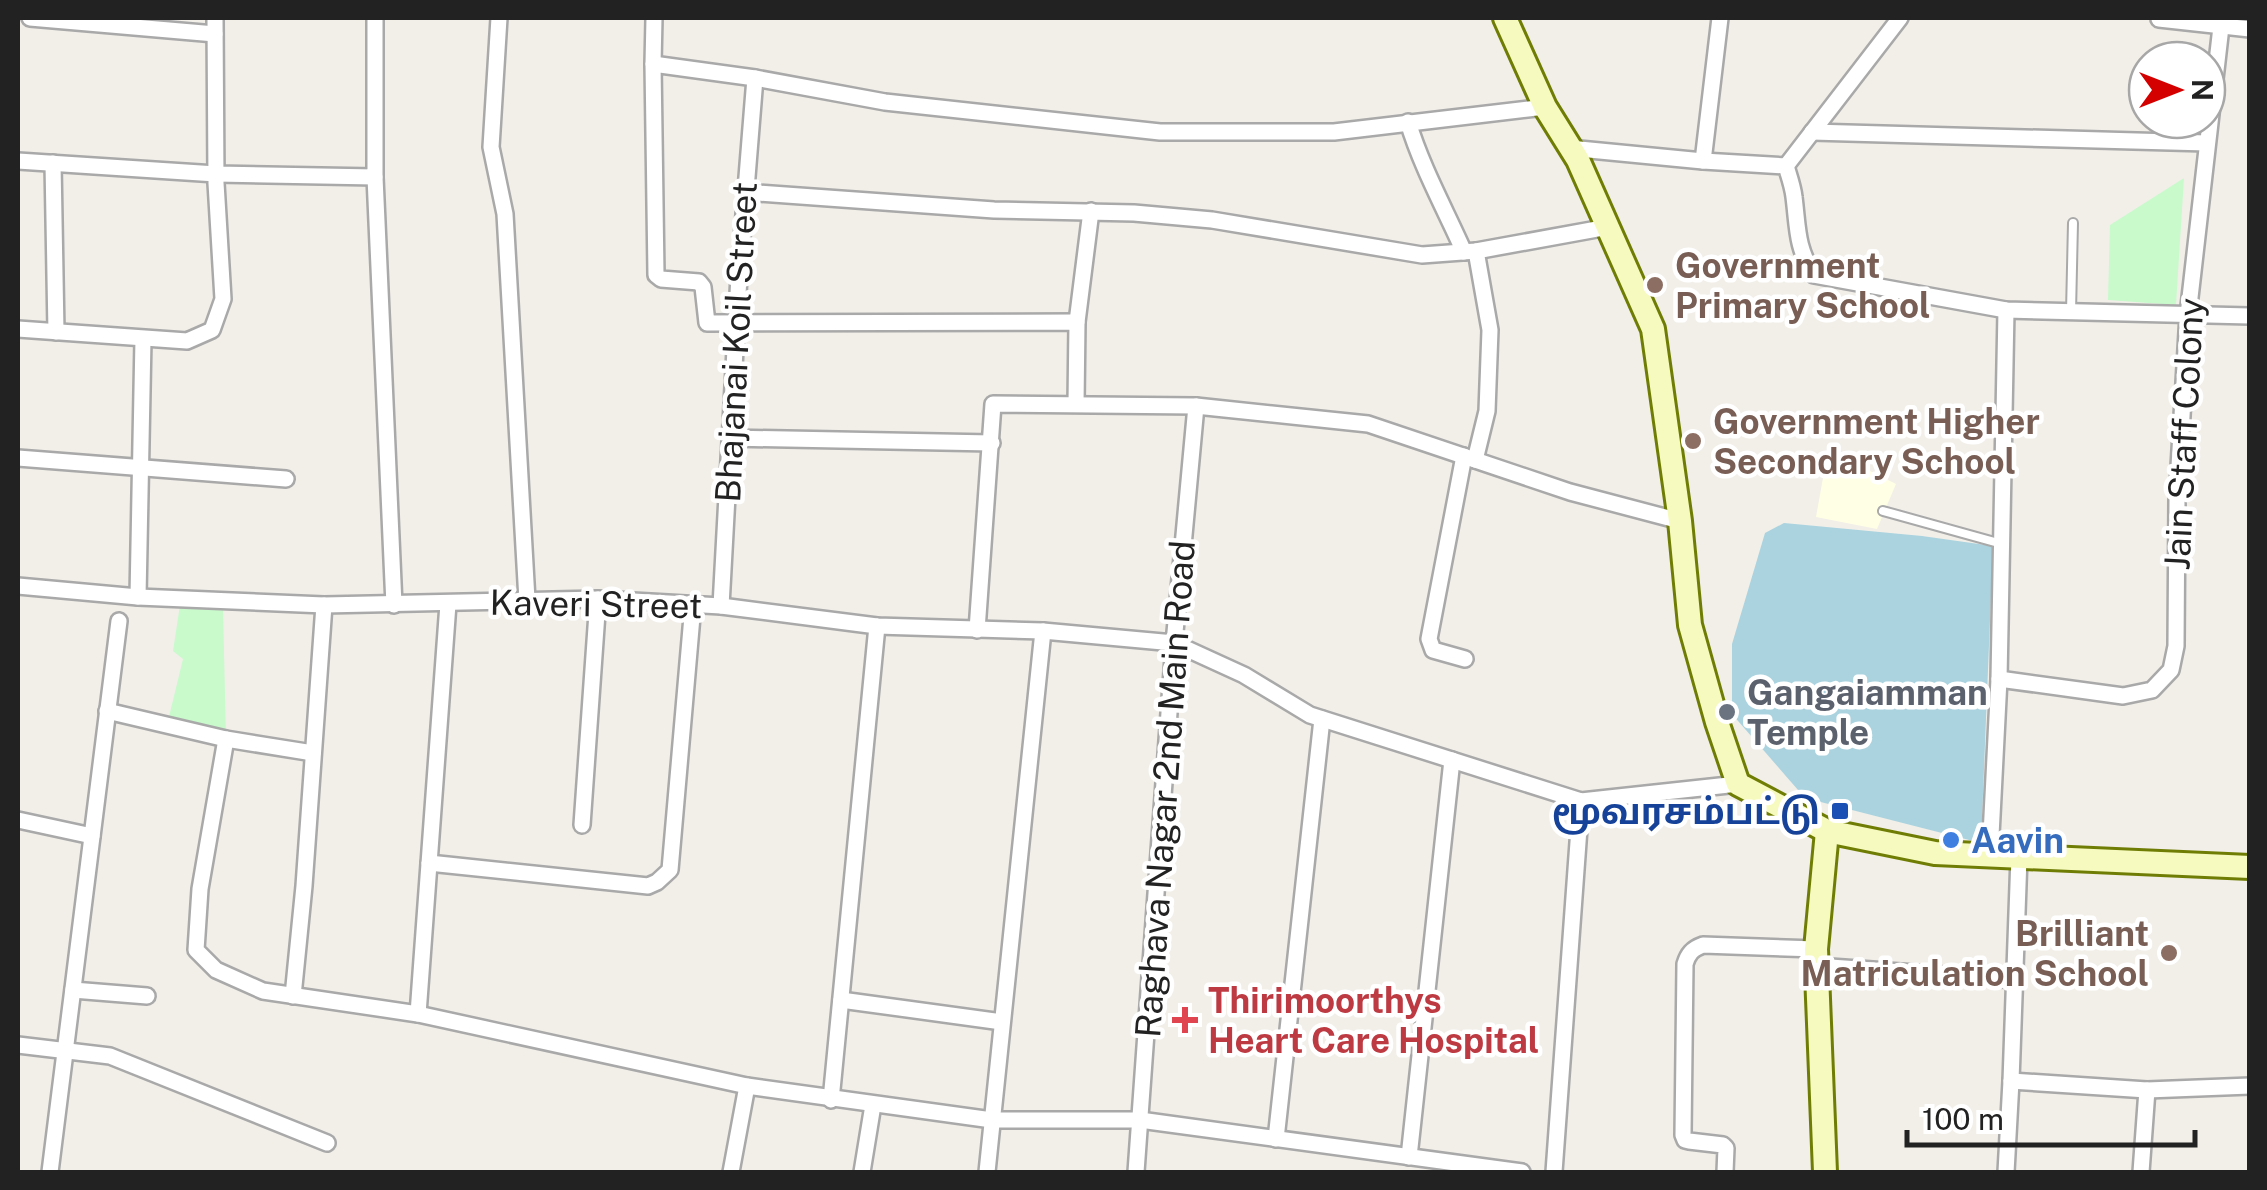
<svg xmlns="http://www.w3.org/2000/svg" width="2267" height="1190" font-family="'Public Sans','Noto Sans Tamil',sans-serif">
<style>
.education{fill:#ffffe5}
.park{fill:#c8facc}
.water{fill:#aad3df}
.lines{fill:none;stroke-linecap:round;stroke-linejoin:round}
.lane-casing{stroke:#a9a9a9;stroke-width:12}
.street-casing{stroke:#a9a9a9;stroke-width:20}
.secondary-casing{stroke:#707d05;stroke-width:28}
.lane{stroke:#fff;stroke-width:8}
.street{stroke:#fff;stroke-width:15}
.secondary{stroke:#f7fabf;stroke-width:22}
.education-dot{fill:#8d6e63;stroke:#fff;stroke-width:4}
.worship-dot{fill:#6b7280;stroke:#fff;stroke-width:4}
.transit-dot{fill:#1a4fb4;stroke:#fff;stroke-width:4}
.shop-dot{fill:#3f7fe0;stroke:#fff;stroke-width:4}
.health-dot{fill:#e0444e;stroke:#fff;stroke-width:4}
.labels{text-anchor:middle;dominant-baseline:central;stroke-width:9;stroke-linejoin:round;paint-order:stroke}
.education-label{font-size:35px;font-weight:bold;fill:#785e54;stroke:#fff;text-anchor:start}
.street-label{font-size:35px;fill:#222;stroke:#fff}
.worship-label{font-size:35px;font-weight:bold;fill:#5b616d;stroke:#fff;text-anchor:start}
.transit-label{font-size:35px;font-weight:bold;fill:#164399;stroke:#fff;text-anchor:end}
.shop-label{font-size:35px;font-weight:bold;fill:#366cbe;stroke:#fff;text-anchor:start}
.health-label{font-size:35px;font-weight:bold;fill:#be3a42;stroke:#fff;text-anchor:start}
</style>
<rect width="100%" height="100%" fill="#f2efe9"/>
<polygon class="education" points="1828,450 1896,484 1877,529 1816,517"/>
<g class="park">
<polygon points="2184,178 2176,305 2108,300 2110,225"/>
<polygon points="180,605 223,607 226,739 167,725 183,659 173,651"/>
</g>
<polygon class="water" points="1784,523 1922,536 1993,546 1981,843 1805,798 1732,714 1732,644 1765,533"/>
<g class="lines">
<defs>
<g id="lane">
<polyline points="2071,312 2073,223"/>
<polyline points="1883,511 2002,544"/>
</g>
<g id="street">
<polyline points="30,18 215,34"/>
<polyline points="499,18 491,147 505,214 527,600"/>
<polyline points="2159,19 2250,29"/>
<polyline points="653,64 654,18"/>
<path d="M1408,122C1422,168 1445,209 1464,252"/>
<polyline points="1812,132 2207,143"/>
<path d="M1569,148L1703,161L1786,166C1789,176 1793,187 1794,197C1798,228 1796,247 1814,275L2006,310L2250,316"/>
<polyline points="18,161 216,174 375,177 375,18"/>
<polyline points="1703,161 1720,18"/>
<polyline points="53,163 56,332"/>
<polyline points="1786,166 1900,18"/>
<polyline points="375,177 394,605"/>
<polyline points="744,192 994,210 1134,213 1212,220 1422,255 1476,251 1608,227"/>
<polyline points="1077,322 1091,211"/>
<polyline points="18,329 187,341 212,330 223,299 216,183 215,18"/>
<polyline points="1076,404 1077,322 707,323 703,287 699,282 661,279 656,275 653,64 755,78 885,102 1160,132 1334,132 1545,107"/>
<polyline points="730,438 992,443"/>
<polyline points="1464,456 1429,639 1433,650 1465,659"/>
<polyline points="18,458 286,479"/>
<polyline points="1475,460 1487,411 1490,330 1476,251"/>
<polyline points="18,586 138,597 324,605 598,599 721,606 877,626 1043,631 1174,643 1244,675 1310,715 1581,801 1738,784"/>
<polyline points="138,597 143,339"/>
<polyline points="721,606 739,276 755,78"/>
<polyline points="977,630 993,404 1196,406 1368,424 1570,492 1680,521"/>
<polyline points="1999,679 2123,696 2152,690 2171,670 2176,646 2177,500 2188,315 2222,18"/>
<polyline points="107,711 226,739 313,753"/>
<polyline points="226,739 200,889 196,950 216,970 263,991 418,1014 747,1086 992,1120 1140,1120 1522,1172"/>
<polyline points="18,820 92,836"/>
<polyline points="582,825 598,599"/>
<polyline points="1990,855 1999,679 2006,310"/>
<polyline points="429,863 648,886 657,882 670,870 693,605"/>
<polyline points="1816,966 2015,980"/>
<polyline points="73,990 147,996"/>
<polyline points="293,996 304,886 324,605"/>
<polyline points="841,1000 1002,1022"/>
<polyline points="418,1014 448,604"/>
<polyline points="18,1045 110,1056 327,1143"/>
<polyline points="2011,1081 2019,857"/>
<polyline points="831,1100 877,626"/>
<polyline points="1276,1139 1322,719"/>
<polyline points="1409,1157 1452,760"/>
<polyline points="50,1172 119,621"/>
<polyline points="731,1172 747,1086"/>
<polyline points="862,1172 873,1105"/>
<polyline points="987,1172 1043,631"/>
<polyline points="1136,1172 1174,643 1196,406"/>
<polyline points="1554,1172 1581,801"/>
<path d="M1725,1172L1726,1148L1723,1145L1689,1141L1685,1140L1683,1135L1685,964C1688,954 1692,949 1703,945L1816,949"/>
<polyline points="2006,1172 2011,1081 2147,1090 2250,1086"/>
<polyline points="2141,1172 2147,1090"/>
</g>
<g id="secondary">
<polyline points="1505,18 1545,107 1578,160 1653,329 1680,521 1690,625 1717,722 1738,784 1827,831 1935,853 2250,867"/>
<polyline points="1825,1172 1816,949 1827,831"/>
</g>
</defs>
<use href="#lane" class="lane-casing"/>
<use href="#street" class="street-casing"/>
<use href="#secondary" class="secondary-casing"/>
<use href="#lane" class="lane"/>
<use href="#street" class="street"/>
<use href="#secondary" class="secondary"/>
</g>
<g class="education-dot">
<circle cx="1655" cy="285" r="10"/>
<circle cx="1693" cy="441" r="10"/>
<circle cx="2169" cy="953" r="10"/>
</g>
<circle class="worship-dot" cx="1727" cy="712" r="10"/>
<rect class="transit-dot" x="1830" y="801" width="20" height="20" rx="5"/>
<circle class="shop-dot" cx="1951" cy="840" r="10"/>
<path class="health-dot" d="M1180 1005h10v10h10v10h-10v10h-10v-10h-10v-10h10z"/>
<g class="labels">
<g class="education-label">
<text x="1675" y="265">Government<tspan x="1675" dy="40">Primary School</tspan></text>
<text x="1713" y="421">Government Higher<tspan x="1713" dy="40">Secondary School</tspan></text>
<text x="2149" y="933" text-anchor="end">Brilliant<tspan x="2149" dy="40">Matriculation School</tspan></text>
</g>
<g class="street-label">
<text transform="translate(736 342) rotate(-87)">Bhajanai Koil Street</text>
<text transform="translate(2184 434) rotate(-87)">Jain Staff Colony</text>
<text transform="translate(596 604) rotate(1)">Kaveri Street</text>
<text transform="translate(1165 789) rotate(-86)">Raghava Nagar 2nd Main Road</text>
</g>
<g class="worship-label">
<text x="1747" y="692">Gangaiamman<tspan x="1747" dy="40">Temple</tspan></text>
</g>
<g class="transit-label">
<text x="1820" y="811">மூவரசம்பட்டு</text>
</g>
<g class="shop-label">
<text x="1971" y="840">Aavin</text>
</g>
<g class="health-label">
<text x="1208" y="1000">Thirimoorthys<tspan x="1208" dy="40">Heart Care Hospital</tspan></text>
</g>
</g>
<rect width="2267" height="1190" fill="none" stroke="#222222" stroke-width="40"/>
<g transform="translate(2177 90) rotate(90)"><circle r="48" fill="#ffffff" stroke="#a7a7a7" stroke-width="2.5"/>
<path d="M0-8L18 38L0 25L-18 38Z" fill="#d40000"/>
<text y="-15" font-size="28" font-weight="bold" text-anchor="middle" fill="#222222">N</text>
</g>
<path d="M1907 1130v15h288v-15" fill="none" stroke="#222222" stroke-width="5"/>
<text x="1922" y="1130" font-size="30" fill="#222222" stroke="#ffffff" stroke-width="8" paint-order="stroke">100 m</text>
</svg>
